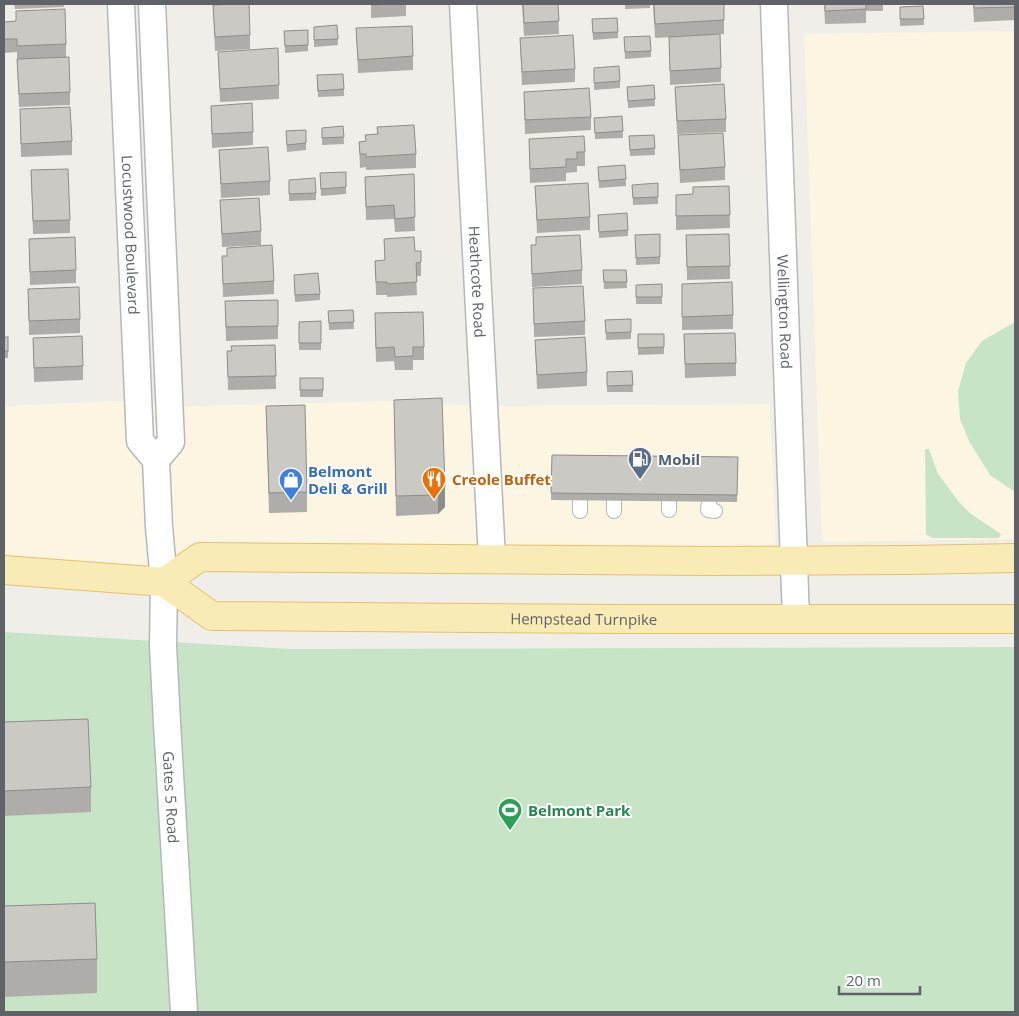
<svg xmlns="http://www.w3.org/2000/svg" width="1019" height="1016" font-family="'Open Sans',sans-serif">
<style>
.commercial{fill:#fbf5e1}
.green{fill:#c8e4c7}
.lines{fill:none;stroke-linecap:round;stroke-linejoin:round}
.lane-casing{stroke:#b5b8bb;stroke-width:16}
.street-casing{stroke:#b5b8bb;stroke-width:29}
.primary-casing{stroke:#e5c06c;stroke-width:30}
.lane{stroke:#fff;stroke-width:14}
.street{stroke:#fff;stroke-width:26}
.primary{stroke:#f8ebb5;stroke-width:28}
.wall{fill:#afada9}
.shaded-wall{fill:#8e8d89}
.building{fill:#cbc9c4;stroke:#8e8d89}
.labels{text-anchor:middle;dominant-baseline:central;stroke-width:4;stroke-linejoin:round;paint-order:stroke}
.street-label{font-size:15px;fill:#5f6367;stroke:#fff}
.service-label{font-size:15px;font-weight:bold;fill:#4e5e75;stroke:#fff;text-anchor:start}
.shop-label{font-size:15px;font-weight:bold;fill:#366cbe;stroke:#fff;text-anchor:start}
.food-label{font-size:15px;font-weight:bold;fill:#c56008;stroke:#fff;text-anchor:start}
.leisure-label{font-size:15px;font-weight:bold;fill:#27864d;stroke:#fff;text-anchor:start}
</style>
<rect width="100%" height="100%" fill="#f0eee8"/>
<g class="commercial">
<polygon points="1015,31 1015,539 822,542 804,34"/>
<polygon points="115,401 193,406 393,401 483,406 770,404 776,547 560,559 200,557 164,582 4,581 4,406"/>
</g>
<g class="green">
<polygon points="1015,322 1015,492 990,475 969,441 960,419 958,391 966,363 982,341"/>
<polygon points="925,449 929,449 938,474 959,502 971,514 1001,534 999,538 932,538 926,534"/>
<polygon points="4,632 290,649 1015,647 1015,1012 4,1012"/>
</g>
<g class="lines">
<defs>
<g id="lane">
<polyline points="614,501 614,511"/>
<polyline points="669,501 669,510"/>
<polyline points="709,502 708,510 715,511"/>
<polyline points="580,511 580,500"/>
</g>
<g id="street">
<path id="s1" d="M121,4L140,441L156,460L159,527L164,582L163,646L167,723L184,1012"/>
<polyline points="152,4 171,442 156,460"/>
<path id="s2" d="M463,4L492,558"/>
<path id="s3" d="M774,4L796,619"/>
</g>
<g id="primary">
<path id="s4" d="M4,570L164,582L212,616L622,619H1015"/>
<polyline points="164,582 200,557 715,561 910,560 1015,558"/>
</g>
</defs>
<use href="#lane" class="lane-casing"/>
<use href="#street" class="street-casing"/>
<use href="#primary" class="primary-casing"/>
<use href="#lane" class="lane"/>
<use href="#street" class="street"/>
<use href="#primary" class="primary"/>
</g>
<g class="wall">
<polygon points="14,4 64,4 64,7 15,9"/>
<polygon points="371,4 406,4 406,16 371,18"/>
<polygon points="522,4 558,4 559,34 524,36"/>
<polygon points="625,4 650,4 650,8 625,9"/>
<polygon points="653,4 724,4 724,34 655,38"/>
<polygon points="824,4 883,4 883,11 866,11 866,23 825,24"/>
<polygon points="973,4 1015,4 1015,20 974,22"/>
<polygon points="213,5 250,35 250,49 215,51"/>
<polygon points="923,6 924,25 900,26 900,7"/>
<polygon points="592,19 618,32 618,38 593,40"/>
<polygon points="16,21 66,44 66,57 70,92 70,105 19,107 17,59 60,57 17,59 17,52 4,53 4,22"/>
<polygon points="337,25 338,45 314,47 314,27"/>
<polygon points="356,28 413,56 413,70 358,73"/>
<polygon points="284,31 308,45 308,51 285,53"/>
<polygon points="624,37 651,51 651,57 625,59"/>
<polygon points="669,37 721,68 721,82 670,85"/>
<polygon points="520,38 575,69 575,82 522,85"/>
<polygon points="218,52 279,85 279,99 220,102"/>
<polygon points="594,68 620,81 620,88 594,90"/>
<polygon points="317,75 344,89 344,96 318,97"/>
<polygon points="654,85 655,106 628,108 627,87"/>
<polygon points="675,87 726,119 726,132 677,134"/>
<polygon points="524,92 591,117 591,130 525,134"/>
<polygon points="211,106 253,132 253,145 212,148"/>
<polygon points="20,109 72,141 72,155 21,157"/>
<polygon points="622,116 623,138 595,139 594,118"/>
<polygon points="343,126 344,144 322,145 322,128"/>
<polygon points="377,127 416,154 416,168 366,170 366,167 360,168 359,142 365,141 377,134"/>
<polygon points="306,130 306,150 287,152 286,131"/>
<polygon points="654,135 655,155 630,156 629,136"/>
<polygon points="678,135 725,167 725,180 680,183"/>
<polygon points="529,139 585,152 585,166 577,166 577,172 566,173 566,181 530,183"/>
<polygon points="219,150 270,181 270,195 221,198"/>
<polygon points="625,165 626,186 599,188 598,167"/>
<polygon points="31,170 70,220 70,233 33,234"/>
<polygon points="320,173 346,187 346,194 321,196"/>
<polygon points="414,174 415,231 395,232 394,219 366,220 365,177"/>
<polygon points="289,180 316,193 316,200 289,201"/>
<polygon points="632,185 658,197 658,204 633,205"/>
<polygon points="535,186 590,217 590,230 537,233"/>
<polygon points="729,186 730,228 676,230 676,195 693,194"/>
<polygon points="220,200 261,231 261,245 222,247"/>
<polygon points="598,215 628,230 628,236 599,238"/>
<polygon points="660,234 660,264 636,265 635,235"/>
<polygon points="686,235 730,266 730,279 687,280"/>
<polygon points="384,239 415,251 421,262 421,276 416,276 417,295 387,297 387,295 376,295 375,261 385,260"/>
<polygon points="531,245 582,270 582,284 532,287"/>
<polygon points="227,248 274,281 274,294 223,297 222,256 227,256"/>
<polygon points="29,252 76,270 76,283 30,285"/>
<polygon points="603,270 626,270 627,288 604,289"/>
<polygon points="294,282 320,294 320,300 295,302"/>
<polygon points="662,284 662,304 636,304 636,285"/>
<polygon points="682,284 733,315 733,329 682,330"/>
<polygon points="533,288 585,321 585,335 534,337"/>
<polygon points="28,289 80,319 80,333 29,335"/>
<polygon points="278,300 278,339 226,341 225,301"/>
<polygon points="353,310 354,329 329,330 328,311"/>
<polygon points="631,319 631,339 606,340 605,320"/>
<polygon points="321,321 321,350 299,350 299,322"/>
<polygon points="375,327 424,347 424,360 413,360 413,370 395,370 394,361 376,362"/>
<polygon points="638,334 664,347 664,354 638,355"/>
<polygon points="684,334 736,363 736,376 685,378"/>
<rect x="4" y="337" width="4" height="21"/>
<polygon points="33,338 83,366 83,380 34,382"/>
<polygon points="535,340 587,372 587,386 537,389"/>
<polygon points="275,345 276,389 228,390 227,351"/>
<polygon points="632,371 633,392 607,392 607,372"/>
<rect x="300" y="378" width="23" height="19"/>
<polygon points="394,400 445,507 438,514 396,516"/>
<polygon points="266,406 307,492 307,512 269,513"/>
<polygon points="552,455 738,457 737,502 551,500"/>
<polygon points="4,722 91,787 91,812 4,816"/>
<polygon points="4,906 97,959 97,993 4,997"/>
</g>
<polygon class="shaded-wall" points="445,487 445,507 438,514 438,495"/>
<g class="building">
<polygon points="234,4 249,4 250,35 215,37 213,5"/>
<polygon points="371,4 390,4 371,5"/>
<polygon points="523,4 558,4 559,21 524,23"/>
<polygon points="654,4 724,4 724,20 655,24"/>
<polygon points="825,4 866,4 866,9 825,11"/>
<polygon points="974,4 1015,4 1015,7 974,8"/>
<polygon points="923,6 924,19 900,19 900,7"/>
<polygon points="65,9 66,44 17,46 17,39 4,39 4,22 16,21 16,11"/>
<polygon points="617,18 618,32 593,33 592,19"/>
<polygon points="337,25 338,39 314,40 314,27"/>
<polygon points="412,26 413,56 358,60 356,28"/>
<polygon points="308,30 308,45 285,46 284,31"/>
<polygon points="720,34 721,68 670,71 669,37"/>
<polygon points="573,35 575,69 522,72 520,38"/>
<polygon points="650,36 651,51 625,52 624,37"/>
<polygon points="278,48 279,85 220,89 218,52"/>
<polygon points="69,57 70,92 19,94 17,59"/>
<polygon points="619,66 620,81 594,83 594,68"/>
<polygon points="343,74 344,89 318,91 317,75"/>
<polygon points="724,84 726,119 677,121 675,87"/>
<polygon points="654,85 655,99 628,101 627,87"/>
<polygon points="589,88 591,117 525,120 524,92"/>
<polygon points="252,103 253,132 212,134 211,106"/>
<polygon points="70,107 72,141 21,144 20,109"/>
<polygon points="622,116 623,131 595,133 594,118"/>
<polygon points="414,125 416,154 366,157 366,154 360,154 359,142 366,141 365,135 378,134 377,127"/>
<polygon points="343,126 344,137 322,138 322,128"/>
<polygon points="306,130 306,143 287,145 286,131"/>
<polygon points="723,133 725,167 680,170 678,135"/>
<polygon points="654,135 655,148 630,150 629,136"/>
<polygon points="584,136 585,152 577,152 577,159 566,159 566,167 530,169 529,139"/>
<polygon points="268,147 270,181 221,184 219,150"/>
<polygon points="625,165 626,179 599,181 598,167"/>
<polygon points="68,169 70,220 33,221 31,170"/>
<polygon points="346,172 346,187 321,189 320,173"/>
<polygon points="414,174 415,217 395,219 394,205 366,207 365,177"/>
<polygon points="315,178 316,193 289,194 289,180"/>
<polygon points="588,183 590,217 537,220 535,186"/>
<polygon points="658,183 658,197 633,198 632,185"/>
<polygon points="729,186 730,215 676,216 676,195 693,194 693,187"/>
<polygon points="259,198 261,231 222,234 220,200"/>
<polygon points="627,213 628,230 599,232 598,215"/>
<polygon points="660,234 660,257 636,258 635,235"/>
<polygon points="729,234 730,266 687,267 686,235"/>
<polygon points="580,235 582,270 532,274 531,245 536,245 536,237"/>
<polygon points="75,237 76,270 30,272 29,239"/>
<polygon points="414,237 415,251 421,251 421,262 416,263 417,282 387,284 387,282 376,282 375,261 385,260 384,239"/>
<polygon points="272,245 274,281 223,284 222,256 227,256 227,248"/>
<polygon points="603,270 626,270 627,282 604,282"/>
<polygon points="318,273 320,294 295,295 294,275"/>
<polygon points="732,282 733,315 682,317 682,284"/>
<polygon points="662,284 662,297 636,297 636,285"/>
<polygon points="583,286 585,321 534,324 533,288"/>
<polygon points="79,287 80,319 29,321 28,289"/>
<polygon points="278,300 278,326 226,327 225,301"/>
<polygon points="353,310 354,322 329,323 328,311"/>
<polygon points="423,312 424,347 413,347 413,356 395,357 394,347 376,348 375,313"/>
<polygon points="631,319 631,332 606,333 605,320"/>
<polygon points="321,321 321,343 299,343 299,322"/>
<polygon points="735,333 736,363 685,364 684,334"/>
<polygon points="638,334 664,334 664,347 638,348"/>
<polygon points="82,336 83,366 34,368 33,338"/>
<rect x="4" y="337" width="4" height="14"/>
<polygon points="585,337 587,372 537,375 535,340"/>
<polygon points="275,345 276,376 228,377 227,351 232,351 231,346"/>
<polygon points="632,371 633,385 607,386 607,372"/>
<rect x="300" y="378" width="23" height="12"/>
<polygon points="442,398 445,487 438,495 396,496 394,400"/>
<polygon points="305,405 307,492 269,493 266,406"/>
<polygon points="552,455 738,457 737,495 551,493"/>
<polygon points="88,719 91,787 4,791 4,722"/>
<polygon points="95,903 97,959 4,962 4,906"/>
</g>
<defs>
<symbol id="fuel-pin" viewBox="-11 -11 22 30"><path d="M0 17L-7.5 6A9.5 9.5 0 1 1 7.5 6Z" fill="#5c6f8a" stroke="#fff"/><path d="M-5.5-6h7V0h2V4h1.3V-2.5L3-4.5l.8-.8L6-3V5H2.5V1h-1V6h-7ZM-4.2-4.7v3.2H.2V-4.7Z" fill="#fff"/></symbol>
<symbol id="restaurant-pin" viewBox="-11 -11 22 30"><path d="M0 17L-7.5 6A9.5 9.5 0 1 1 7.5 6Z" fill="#e8710a" stroke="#fff"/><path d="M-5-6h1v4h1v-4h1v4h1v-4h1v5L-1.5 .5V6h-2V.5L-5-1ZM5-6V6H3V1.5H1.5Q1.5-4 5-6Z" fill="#fff"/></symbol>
<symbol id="shop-pin" viewBox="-11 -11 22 30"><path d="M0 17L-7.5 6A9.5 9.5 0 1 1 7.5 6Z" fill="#3f7fe0" stroke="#fff"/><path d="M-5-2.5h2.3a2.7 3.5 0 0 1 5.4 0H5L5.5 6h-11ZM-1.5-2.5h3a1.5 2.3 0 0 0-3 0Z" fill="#fff"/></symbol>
<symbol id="stadium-pin" viewBox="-11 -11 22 30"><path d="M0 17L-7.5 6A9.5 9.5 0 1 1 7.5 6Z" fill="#2e9e5b" stroke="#fff"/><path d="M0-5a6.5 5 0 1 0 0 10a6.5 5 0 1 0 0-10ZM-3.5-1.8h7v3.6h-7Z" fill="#fff"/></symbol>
</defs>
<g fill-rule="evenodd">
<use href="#fuel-pin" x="626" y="445" width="28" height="38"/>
<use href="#restaurant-pin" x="420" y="465" width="28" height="38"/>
<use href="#shop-pin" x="277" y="466" width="28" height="38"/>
<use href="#stadium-pin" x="496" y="796" width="28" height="38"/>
</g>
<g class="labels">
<g class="street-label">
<text stroke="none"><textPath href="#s1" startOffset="231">Locustwood Boulevard</textPath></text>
<text stroke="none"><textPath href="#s2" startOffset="278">Heathcote Road</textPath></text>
<text stroke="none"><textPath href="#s3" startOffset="308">Wellington Road</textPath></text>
<text stroke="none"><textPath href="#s4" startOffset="591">Hempstead Turnpike</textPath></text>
<text stroke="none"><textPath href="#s1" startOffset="800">Gates 5 Road</textPath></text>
</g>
<g class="service-label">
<text x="658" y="459">Mobil</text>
</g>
<g class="shop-label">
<text x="308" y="471">Belmont<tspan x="308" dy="17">Deli &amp; Grill</tspan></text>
</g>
<g class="food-label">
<text x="452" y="479">Creole Buffet</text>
</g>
<g class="leisure-label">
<text x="528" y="810">Belmont Park</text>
</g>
</g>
<rect width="1019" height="1016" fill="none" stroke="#5f6367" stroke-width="10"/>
<path d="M839 986v8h81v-8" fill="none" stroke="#5f6367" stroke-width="2.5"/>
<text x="846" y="986" font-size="15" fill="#5f6367" stroke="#ffffff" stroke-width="4" paint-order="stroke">20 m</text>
</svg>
